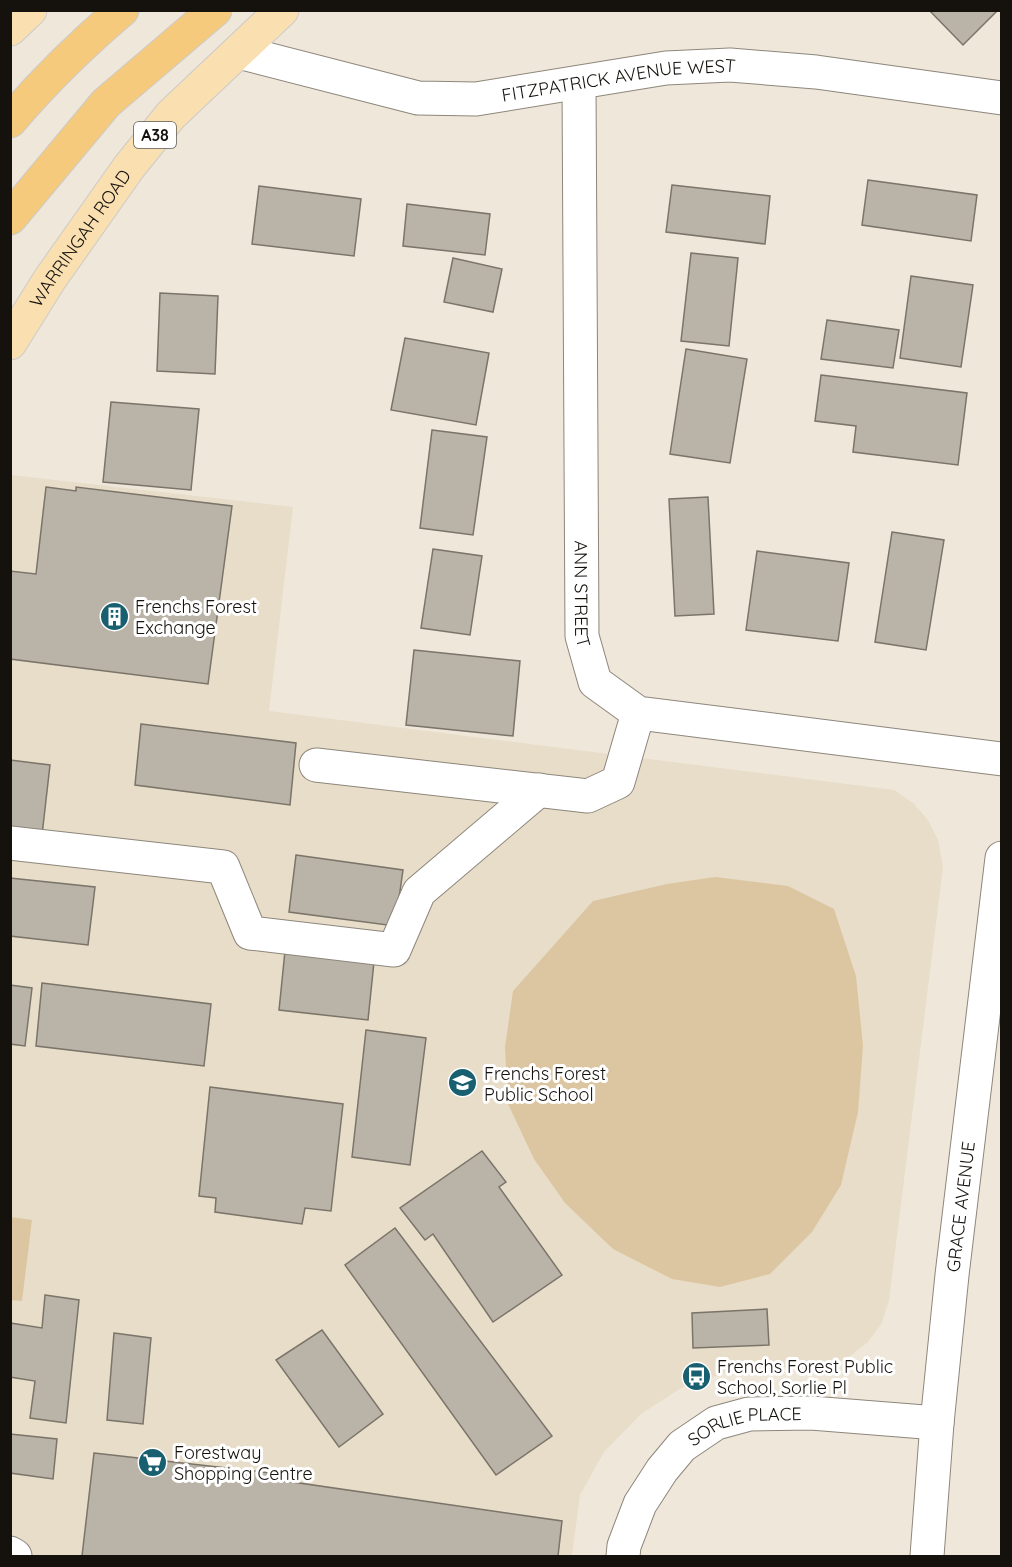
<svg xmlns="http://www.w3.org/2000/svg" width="1012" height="1567" font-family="Quicksand,sans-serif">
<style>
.built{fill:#e8ddc9}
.green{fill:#dcc6a1}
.building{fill:#bab3a7;stroke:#7b7469;stroke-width:1.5}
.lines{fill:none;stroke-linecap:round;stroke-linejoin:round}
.minor-casing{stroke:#8d867b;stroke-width:35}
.major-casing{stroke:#cccbca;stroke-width:35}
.highway-casing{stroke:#cccbca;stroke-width:35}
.minor{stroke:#fff;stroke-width:33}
.major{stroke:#fadfb0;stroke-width:33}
.highway{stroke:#f6ca7c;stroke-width:33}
.labels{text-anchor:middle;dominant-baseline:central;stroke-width:6;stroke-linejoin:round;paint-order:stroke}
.shield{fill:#fff;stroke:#5b5956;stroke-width:1.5}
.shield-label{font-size:16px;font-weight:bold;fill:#15120e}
.street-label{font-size:18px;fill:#15120e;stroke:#fff}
.poi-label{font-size:18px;fill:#15120e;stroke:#fff;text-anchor:start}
</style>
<rect width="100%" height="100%" fill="#efe7da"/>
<polygon class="built" points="11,475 293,507 269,711 894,790 913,803 928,820 938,840 943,867 889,1300 882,1323 868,1342 846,1359 817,1369 768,1366 727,1372 681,1388 641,1414 604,1452 580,1495 572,1556 11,1556"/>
<g class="green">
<polygon points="715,877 788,886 834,909 856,976 863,1046 858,1112 841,1185 812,1232 770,1274 720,1287 672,1279 613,1249 565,1203 534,1159 508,1104 505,1047 513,991 593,901 667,884"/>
<polygon points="11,1217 32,1220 22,1301 11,1300"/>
</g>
<g class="building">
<polygon points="929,10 998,10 963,45"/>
<polygon points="868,180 977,195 971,241 862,225"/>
<polygon points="672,185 770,196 765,244 666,232"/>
<polygon points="259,186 361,199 354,256 252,244"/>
<polygon points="407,204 490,214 485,255 403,246"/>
<polygon points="691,253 738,258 729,346 681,341"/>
<polygon points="453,258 502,269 493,312 444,302"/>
<polygon points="911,276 973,285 961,367 900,358"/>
<polygon points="160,293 218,296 215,374 157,371"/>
<polygon points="827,320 899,330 893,368 821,359"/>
<polygon points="405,338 489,353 476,425 391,410"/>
<polygon points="686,349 747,359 730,463 670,454"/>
<polygon points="821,375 967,393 958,465 853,452 856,426 815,421"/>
<polygon points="111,402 199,409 191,490 103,482"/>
<polygon points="432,430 487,437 473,535 420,528"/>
<polygon points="46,487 76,491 76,487 232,506 208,684 10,659 10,571 36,574"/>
<polygon points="708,497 714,614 675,616 669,499"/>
<polygon points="892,532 944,540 926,650 875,642"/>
<polygon points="433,549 482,556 470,635 421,628"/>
<polygon points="757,551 849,563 838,641 746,630"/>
<polygon points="414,650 520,661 513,736 406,725"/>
<polygon points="141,724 296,743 290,805 135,785"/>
<polygon points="10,760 50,765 42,835 10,831"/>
<polygon points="296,855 403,870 395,926 289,912"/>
<polygon points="10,878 95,887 88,945 10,936"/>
<polygon points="285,951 374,962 368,1020 279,1010"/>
<polygon points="42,983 211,1004 204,1066 36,1046"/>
<polygon points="10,985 32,988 25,1046 10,1044"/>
<polygon points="366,1030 426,1038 410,1165 352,1157"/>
<polygon points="210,1087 343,1104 331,1211 305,1208 302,1224 215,1212 216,1198 199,1196"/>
<polygon points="482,1151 506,1182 499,1187 562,1275 493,1322 433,1234 425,1240 400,1208"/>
<polygon points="395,1228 552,1436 496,1475 345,1265"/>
<polygon points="45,1295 79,1300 66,1423 30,1418 35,1381 10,1377 10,1323 42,1328"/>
<polygon points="767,1309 769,1345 693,1348 692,1313"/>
<polygon points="322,1330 383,1414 339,1447 276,1360"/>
<polygon points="114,1333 151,1338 143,1424 107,1420"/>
<polygon points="10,1434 57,1439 53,1479 10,1473"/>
<polygon points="94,1453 280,1474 279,1480 562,1521 558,1556 82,1556"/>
</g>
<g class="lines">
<defs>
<g id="minor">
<path id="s1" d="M239,52L418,98L476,99L666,68L730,65L816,72L1002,98"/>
<path id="s2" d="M579,84L582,636L595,682L638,713L1002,759"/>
<polyline points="316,765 588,796 618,782 638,713"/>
<polyline points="10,843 223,867 250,933 394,950 419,892 539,790"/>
<polyline points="10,1553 15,1556"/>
<path id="s3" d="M623,1556L624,1546L640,1504L662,1470L682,1446L716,1423L749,1414L811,1413L937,1423"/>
<path id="s4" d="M927,1556L937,1423L952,1275L1002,858"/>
</g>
<g id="major">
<polyline points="10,29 30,10"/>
<path id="s5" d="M10,343L50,279L129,167L171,115L282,10"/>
</g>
<g id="highway">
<path d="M10,121C44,81 82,44 122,10"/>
<polyline points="10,218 106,103 215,10"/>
</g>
</defs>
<use href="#minor" class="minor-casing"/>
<use href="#major" class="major-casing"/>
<use href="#highway" class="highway-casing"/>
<use href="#minor" class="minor"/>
<use href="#major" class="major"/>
<use href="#highway" class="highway"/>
</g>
<defs>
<symbol id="building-disc" viewBox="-11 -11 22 22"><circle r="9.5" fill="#186070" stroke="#fff"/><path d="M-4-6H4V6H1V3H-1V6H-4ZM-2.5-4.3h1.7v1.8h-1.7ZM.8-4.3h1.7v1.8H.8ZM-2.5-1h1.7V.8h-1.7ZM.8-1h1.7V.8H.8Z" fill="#fff"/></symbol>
<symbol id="school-disc" viewBox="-11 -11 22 22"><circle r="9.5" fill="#186070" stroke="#fff"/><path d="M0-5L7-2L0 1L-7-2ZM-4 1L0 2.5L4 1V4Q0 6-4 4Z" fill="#fff"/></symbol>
<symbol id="bus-disc" viewBox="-11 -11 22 22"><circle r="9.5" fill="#186070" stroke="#fff"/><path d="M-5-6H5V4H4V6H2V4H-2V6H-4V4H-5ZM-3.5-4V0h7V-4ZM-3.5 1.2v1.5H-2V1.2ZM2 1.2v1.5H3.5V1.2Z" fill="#fff"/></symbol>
<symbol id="supermarket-disc" viewBox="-11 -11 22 22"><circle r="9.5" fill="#186070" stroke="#fff"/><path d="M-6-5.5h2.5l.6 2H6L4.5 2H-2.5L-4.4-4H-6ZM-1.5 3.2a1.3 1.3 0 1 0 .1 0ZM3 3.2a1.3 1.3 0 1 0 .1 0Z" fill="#fff"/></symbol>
</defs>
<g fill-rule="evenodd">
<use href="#building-disc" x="98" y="600" width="33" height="33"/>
<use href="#school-disc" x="446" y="1066" width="33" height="33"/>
<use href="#bus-disc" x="680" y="1360" width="33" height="33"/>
<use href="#supermarket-disc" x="136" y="1446" width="33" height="33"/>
</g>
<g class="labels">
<rect class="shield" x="134" y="122" width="42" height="26" rx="4.5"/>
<g class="shield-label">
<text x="155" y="135">A38</text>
</g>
<g class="street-label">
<text stroke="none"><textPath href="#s1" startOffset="387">FITZPATRICK AVENUE WEST</textPath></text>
<text stroke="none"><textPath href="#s5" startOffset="126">WARRINGAH ROAD</textPath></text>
<text stroke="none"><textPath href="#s2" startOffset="510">ANN STREET</textPath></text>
<text stroke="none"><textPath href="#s4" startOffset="351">GRACE AVENUE</textPath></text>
<text stroke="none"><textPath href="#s3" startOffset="195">SORLIE PLACE</textPath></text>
</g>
<g class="poi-label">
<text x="135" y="606">Frenchs Forest<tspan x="135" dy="21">Exchange</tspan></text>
<text x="484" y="1073">Frenchs Forest<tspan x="484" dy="21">Public School</tspan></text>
<text x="717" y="1366">Frenchs Forest Public<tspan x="717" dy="21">School, Sorlie Pl</tspan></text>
<text x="174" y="1452">Forestway<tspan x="174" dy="21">Shopping Centre</tspan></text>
</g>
</g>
<rect width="1012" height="1567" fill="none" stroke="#15120e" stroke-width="24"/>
</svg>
